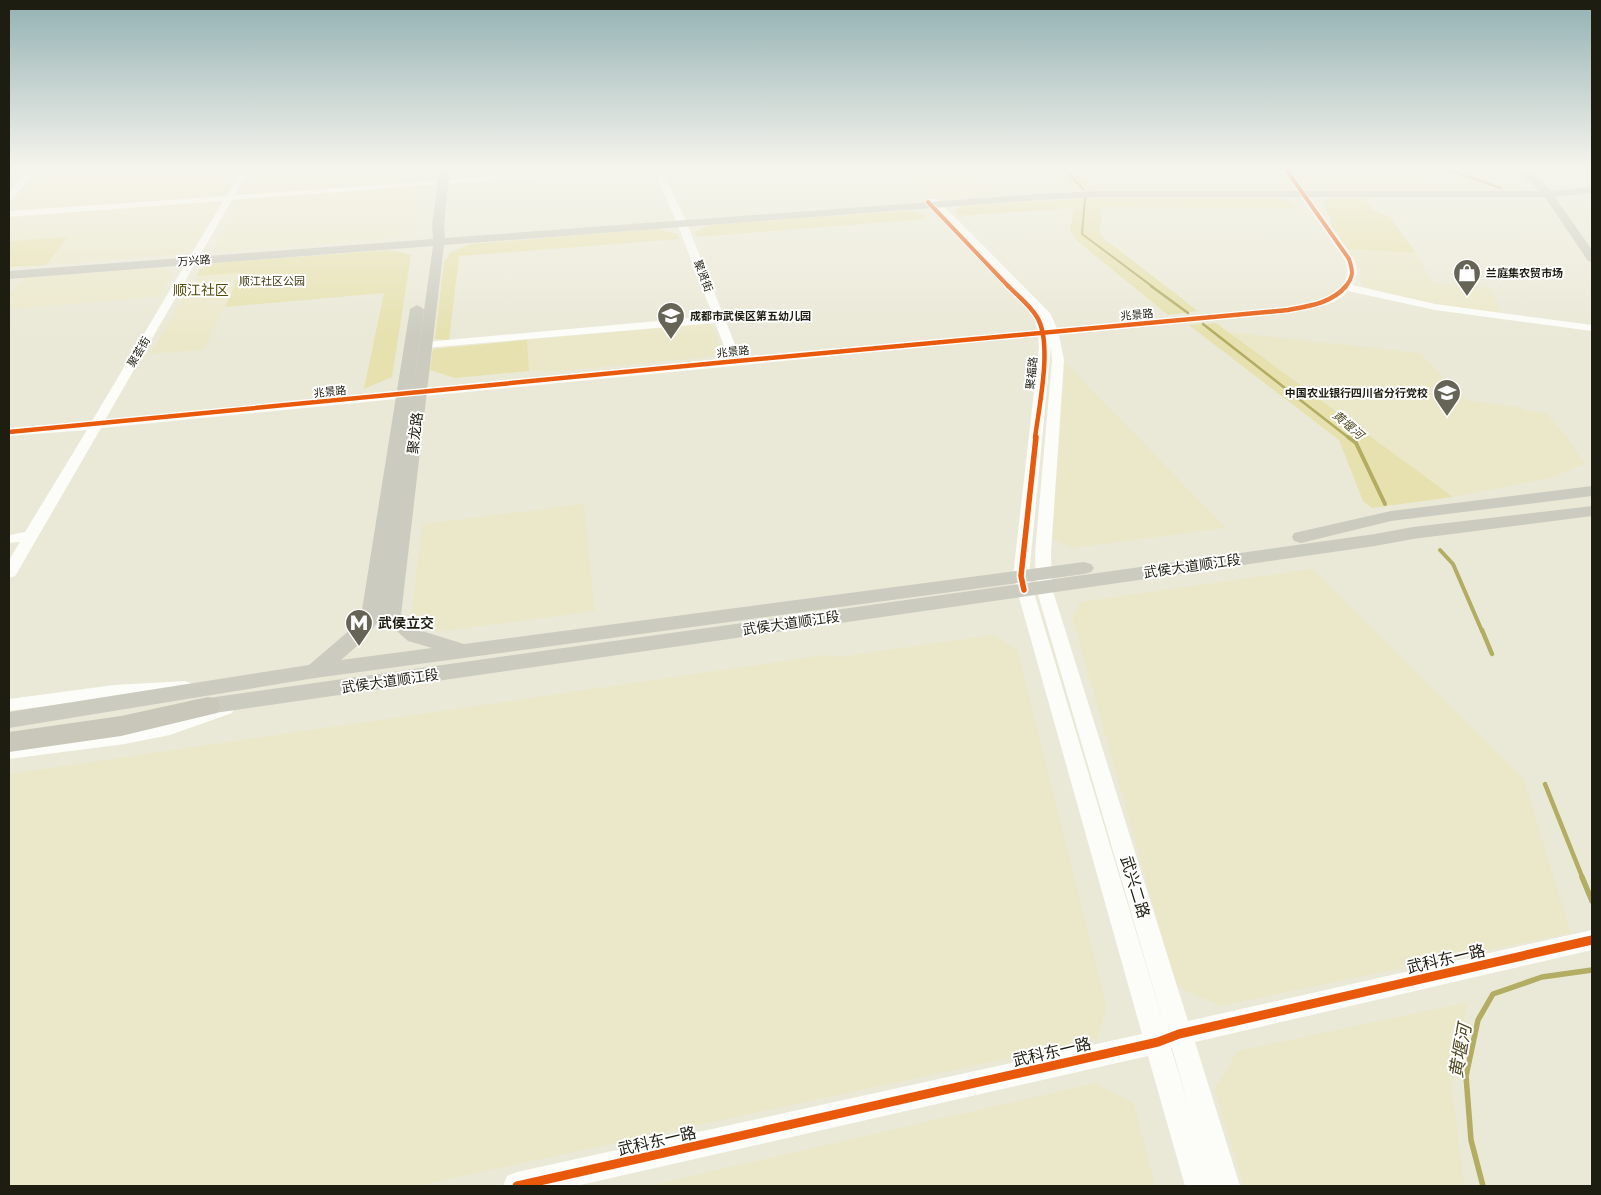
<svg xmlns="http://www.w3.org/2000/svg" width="1601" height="1195" font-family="Raleway,'Noto Sans SC',sans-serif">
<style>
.built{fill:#ebe8ca}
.green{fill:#e6e1ae}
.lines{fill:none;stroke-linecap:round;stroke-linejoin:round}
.stream-far4{stroke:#b3ac63;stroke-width:2}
.stream-far3{stroke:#b3ac63;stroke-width:2.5}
.stream-far2{stroke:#b3ac63;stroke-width:4}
.stream-far1{stroke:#b3ac63;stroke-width:4.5}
.stream{stroke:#b3ac63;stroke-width:5.5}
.minor{fill:#fcfcf9;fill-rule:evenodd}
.major{fill:#cbcbc0;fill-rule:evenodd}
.highway{fill:#c8c7b9;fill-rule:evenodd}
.cycleway-far3-casing{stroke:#fff;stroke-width:5.5}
.cycleway-far2-casing{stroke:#fff;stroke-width:7}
.cycleway-far1-casing{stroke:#fff;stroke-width:9}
.cycleway-casing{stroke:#fff;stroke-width:12}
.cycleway-far3{stroke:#e8590c;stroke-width:4}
.cycleway-far2{stroke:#e8590c;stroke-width:4.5}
.cycleway-far1{stroke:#e8590c;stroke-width:5.5}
.cycleway{stroke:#e8590c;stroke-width:9}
.labels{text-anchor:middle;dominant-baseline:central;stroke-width:4;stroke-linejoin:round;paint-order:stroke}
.far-street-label{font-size:11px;fill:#1e1d11;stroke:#fff}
.far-poi-label{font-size:11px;font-weight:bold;fill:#1e1d11;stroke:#fff;text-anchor:start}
.far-park-label{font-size:11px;fill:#3f3b13;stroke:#fff}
.far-water-label{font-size:12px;font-style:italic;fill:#504b24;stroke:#fff}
.far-quarter-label{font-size:14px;fill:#524c0c;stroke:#fff}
.street-label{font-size:14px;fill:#1e1d11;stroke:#fff}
.poi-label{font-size:14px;font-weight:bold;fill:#1e1d11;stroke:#fff;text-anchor:start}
.near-street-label{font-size:16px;fill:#1e1d11;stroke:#fff}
.near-water-label{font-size:18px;font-style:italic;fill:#504b24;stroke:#fff}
</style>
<rect width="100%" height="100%" fill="#eae9d7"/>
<g class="built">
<polygon points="43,168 241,168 226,193 213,196 22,210 12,208"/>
<polygon points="257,168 424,168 414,230 392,239 225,251 215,248"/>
<polygon points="1395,168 1451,189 1323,188 1302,182 1291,168"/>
<polygon points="974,176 992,194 949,198 932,194 918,180"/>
<polygon points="212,201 220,203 193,249 173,255 46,265 68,237 9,241 9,217 13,216"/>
<polygon points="1348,249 1416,253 1432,282 1492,288 1502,314 1442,307 1372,291 1362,284 1360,267"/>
<polygon points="158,268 174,272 160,296 9,310 9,295 23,278"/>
<polygon points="240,273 204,350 150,354 196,276"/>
<polygon points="711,323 721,350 709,357 557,371 529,371 527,340"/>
<polygon points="1228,332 1420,353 1468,401 1521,407 1524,410 1546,413 1567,437 1585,464 1554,477 1453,497"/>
<polygon points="1065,362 1226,528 1072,548 1052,538"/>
<polygon points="584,504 595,611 438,632 411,617 422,524"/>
<polygon points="1313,569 1524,779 1571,933 1220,1006 1176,986 1072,617 1080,602"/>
<polygon points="993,635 1018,650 1107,1006 1098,1039 416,1186 9,1186 9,774 825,655 839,657"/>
<polygon points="1468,1002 1452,1088 1464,1179 1467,1186 1244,1186 1214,1090 1237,1051"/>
<polygon points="1095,1083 1134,1103 1155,1186 648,1186"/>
</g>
<g class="green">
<polygon points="1073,168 1073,169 1095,188 1075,189 1071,181 1057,168"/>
<polygon points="1095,198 1279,198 1292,202 1296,208 1102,207 1100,232 1103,238 1198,311 1168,315 1075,239 1070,230 1074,208 959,216 953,212 960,206"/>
<polygon points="1328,198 1365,198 1373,210 1390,217 1416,253 1348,249 1332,226 1332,220 1323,204"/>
<polygon points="905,211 922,213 927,219 696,237 695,232 709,225"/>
<polygon points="657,229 677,234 680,239 459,256 449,340 435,339 444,261 448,258 449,253 470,244"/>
<polygon points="68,237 46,265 9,267 9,241"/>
<polygon points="391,250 411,255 392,377 364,389 384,293 225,307 240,273 196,276 200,269 216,263"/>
<polygon points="1216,323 1453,497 1372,508 1363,501 1339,440 1189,325"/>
<polygon points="527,340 529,371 455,378 430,370 433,349"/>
</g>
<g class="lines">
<g class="stream-far4">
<polyline points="1064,168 1083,189"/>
<polyline points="1442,168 1501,188"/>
<polyline points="1085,198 1082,234 1153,287"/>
</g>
<g class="stream-far3">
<polyline points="1151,286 1188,313"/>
<polyline points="1203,324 1349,438"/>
</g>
<g class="stream-far2">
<polyline points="1348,437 1356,443 1385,504"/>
<polyline points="1440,550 1453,564 1482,631"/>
</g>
<g class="stream-far1">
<polyline points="1482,630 1492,654"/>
<polyline points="1545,784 1583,879"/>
</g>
<g class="stream">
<polyline points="1582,877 1592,901"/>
<polyline points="1483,1186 1471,1140 1466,1076 1478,1020 1493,994 1542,977 1592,970"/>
</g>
<g class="minor">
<polygon points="29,168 38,168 12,200 9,201 9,193"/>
<path d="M243,168H251L235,195L433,181L437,183L433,185L232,200L105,420L729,358L715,323L425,348L419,345L425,342L713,316L676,221L653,168H661L686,221L740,357L1038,330L1035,324L1037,322L1043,321L1041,316L931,203V199H937L1050,313L1057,328L1288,307C1307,303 1344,298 1347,274C1348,269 1346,264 1344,259L1281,168H1289L1354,259C1357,270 1359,276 1352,285L1435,304L1592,325V331L1435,310L1348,291C1334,307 1308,309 1288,313L1059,335L1064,360L1051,553L1052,588L1188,1021L1592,930V950L1195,1042L1240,1186H1185L1148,1056L576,1186H503L507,1176L517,1172L1142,1034L1013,576L1039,347L1038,336L101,428L17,573L15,576L9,578V560L20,542L9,543V535L25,532L87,430L9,436V428L92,421L223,201L9,217V211L227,196ZM1051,346L1052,360L1035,553L1036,588L1165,1028L1029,576ZM1171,1048H1172L1189,1107Z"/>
<polygon points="587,168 629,168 625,170 444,184 440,182 444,180"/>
<polygon points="185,681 191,683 194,687 191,691 114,697 9,711 9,699 114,685"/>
<polygon points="226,702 232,703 235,708 232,713 170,735 125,744 9,759 9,745 125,730 168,722"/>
</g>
<g class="major">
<path d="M440,168H450L444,225L445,238L1038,194L1100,191H1539L1529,181L1509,168C1529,168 1537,177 1551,191L1592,187V193L1555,197L1592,250V262L1588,261L1545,197H1100L1038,200L444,245L401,615L422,631L464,644L1084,562L1091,564L1094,568L1091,572L1084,574L315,678L9,728V712L309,665L351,629L361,616L410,309L417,305L424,309L410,410L433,246L9,279V271L433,239L432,225ZM381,617L408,641L432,648L341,660L365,639Z"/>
<polygon points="1592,486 1592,496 1391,521 1301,543 1294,541 1292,537 1294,533 1391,511"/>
<polygon points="1592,506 1592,516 1413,539 1375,546 194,716 186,714 183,708 186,702 194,700 1375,534 1413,527"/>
</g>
<polygon class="highway" points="208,697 217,699 221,706 217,713 121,736 9,752 9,732 121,716"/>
<defs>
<g id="cycleway-far3">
<path d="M1285,168L1349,259C1353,271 1354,277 1345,287"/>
<polyline points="928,202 1009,287"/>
</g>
<g id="cycleway-far2">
<path d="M1008,286C1017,295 1030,305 1037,317C1053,343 1039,406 1035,438"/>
<path d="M9,432L737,361L1288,310C1309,306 1332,303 1346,286"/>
</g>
<polyline id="cycleway-far1" points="1024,590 1021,576 1036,437"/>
<polyline id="cycleway" points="517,1186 1158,1042 1179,1034 1592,940"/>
</defs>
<use href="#cycleway-far3" class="cycleway-far3-casing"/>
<use href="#cycleway-far2" class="cycleway-far2-casing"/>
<use href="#cycleway-far1" class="cycleway-far1-casing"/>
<use href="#cycleway" class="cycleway-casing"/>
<use href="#cycleway-far3" class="cycleway-far3"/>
<use href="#cycleway-far2" class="cycleway-far2"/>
<use href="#cycleway-far1" class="cycleway-far1"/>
<use href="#cycleway" class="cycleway"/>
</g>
<linearGradient id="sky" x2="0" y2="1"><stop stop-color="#93b1b3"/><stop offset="0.5" stop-color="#f6f5ed"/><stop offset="1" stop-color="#f6f5ed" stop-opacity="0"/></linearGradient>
<rect width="1601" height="336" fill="url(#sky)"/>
<defs>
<symbol id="shop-pin" viewBox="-11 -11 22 30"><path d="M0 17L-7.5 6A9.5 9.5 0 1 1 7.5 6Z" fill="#656456" stroke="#fff"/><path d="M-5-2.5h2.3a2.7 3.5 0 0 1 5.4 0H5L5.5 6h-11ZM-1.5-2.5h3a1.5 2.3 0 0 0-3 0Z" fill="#fff"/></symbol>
<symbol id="school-pin" viewBox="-11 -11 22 30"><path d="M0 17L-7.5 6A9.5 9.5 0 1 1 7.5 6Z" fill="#656456" stroke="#fff"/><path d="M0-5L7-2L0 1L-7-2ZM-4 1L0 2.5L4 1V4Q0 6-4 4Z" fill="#fff"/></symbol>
<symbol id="metro-pin" viewBox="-11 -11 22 30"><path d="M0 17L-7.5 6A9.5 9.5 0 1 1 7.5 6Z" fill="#656456" stroke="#fff"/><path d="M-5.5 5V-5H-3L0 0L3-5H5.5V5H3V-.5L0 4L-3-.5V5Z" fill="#fff"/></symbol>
</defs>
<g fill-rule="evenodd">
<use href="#shop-pin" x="1451" y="257" width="32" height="43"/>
<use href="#school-pin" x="655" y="300" width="32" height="43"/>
<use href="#school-pin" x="1431" y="377" width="32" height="43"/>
<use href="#metro-pin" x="343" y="607" width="32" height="43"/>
</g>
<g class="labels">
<g class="far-street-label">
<text transform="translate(194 261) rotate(-4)">万兴路</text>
<text transform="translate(703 276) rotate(69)">聚贤街</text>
<text transform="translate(1137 315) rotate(-5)">兆景路</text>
<text transform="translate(139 352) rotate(-59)">聚荟街</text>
<text transform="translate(733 352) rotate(-6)">兆景路</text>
<text transform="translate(1032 373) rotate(-84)">聚福路</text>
<text transform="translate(330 392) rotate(-6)">兆景路</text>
</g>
<g class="far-poi-label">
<text x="1486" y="273">兰庭集农贸市场</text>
<text x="690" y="316">成都市武侯区第五幼儿园</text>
<text x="1428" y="393" text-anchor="end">中国农业银行四川省分行党校</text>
</g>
<g class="far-park-label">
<text x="272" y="281">顺江社区公园</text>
</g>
<g class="far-water-label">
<text transform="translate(1348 425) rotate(41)">黄堰河</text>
</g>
<g class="far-quarter-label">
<text x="201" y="290">顺江社区</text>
</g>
<g class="street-label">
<text transform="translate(415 433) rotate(-83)">聚龙路</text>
<text transform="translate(1192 566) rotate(-8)">武侯大道顺江段</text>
<text transform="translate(791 623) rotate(-8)">武侯大道顺江段</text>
<text transform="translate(390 681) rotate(-8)">武侯大道顺江段</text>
</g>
<g class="poi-label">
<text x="378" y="623">武侯立交</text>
</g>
<g class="near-street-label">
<text transform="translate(1135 887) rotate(73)">武兴二路</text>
<text transform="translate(1446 959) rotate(-13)">武科东一路</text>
<text transform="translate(1052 1052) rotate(-13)">武科东一路</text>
<text transform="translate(657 1141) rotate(-13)">武科东一路</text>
</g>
<g class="near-water-label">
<text transform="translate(1460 1051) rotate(-80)">黄堰河</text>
</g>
</g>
<rect width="1601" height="1195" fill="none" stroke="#1e1d11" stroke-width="20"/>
</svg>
